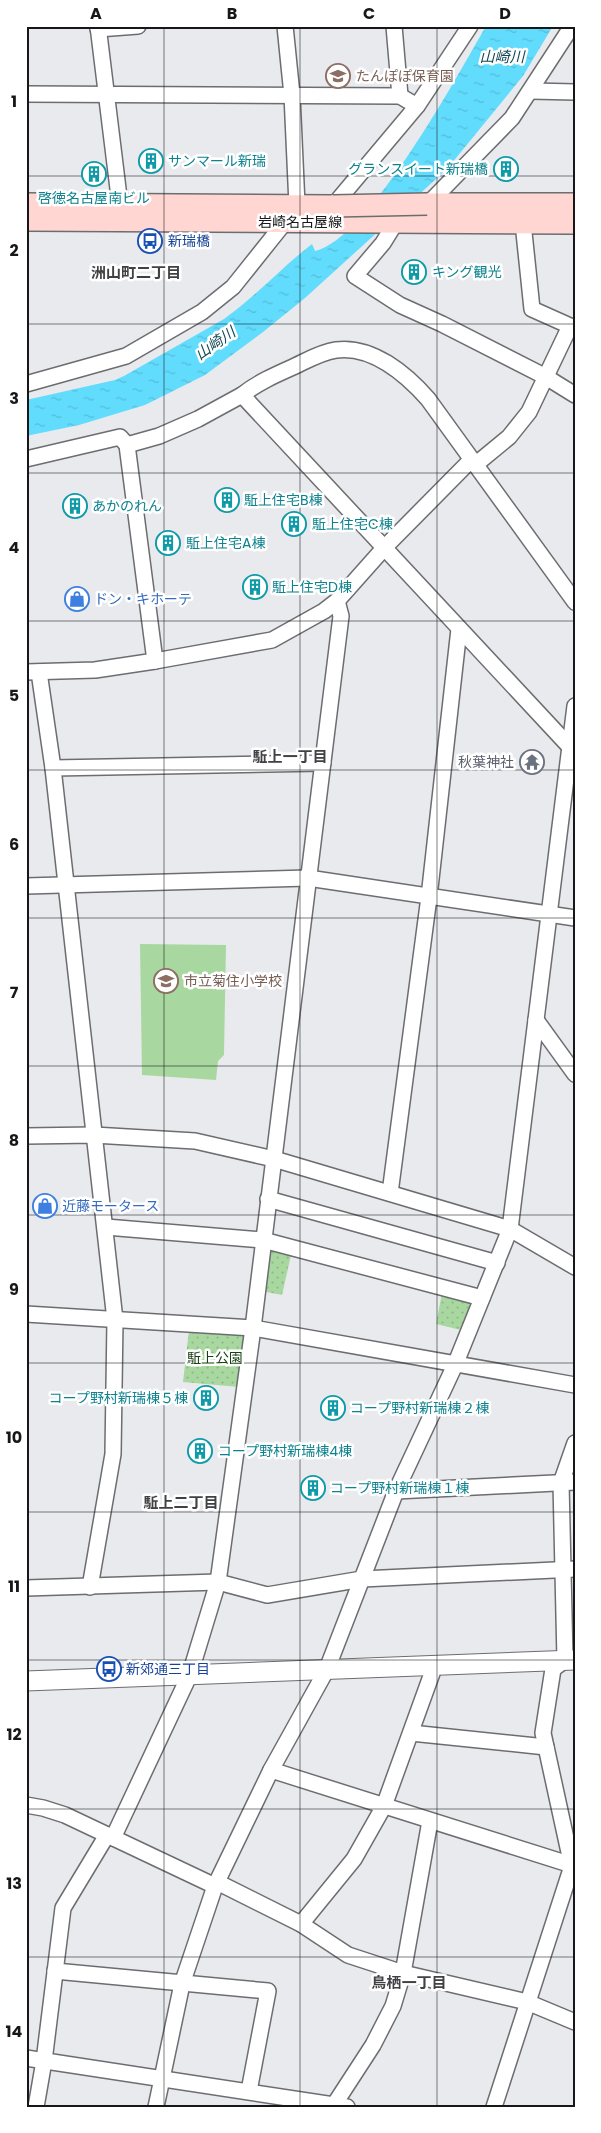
<svg xmlns="http://www.w3.org/2000/svg" width="601" height="2133" font-family="Poppins,'Noto Sans JP',sans-serif">
<style>
.grass{fill:#a8d8a0}
.park{fill:url(#park-dots)}
.water{fill:url(#water-ripples)}
.lines{fill:none;stroke-linecap:round;stroke-linejoin:round}
.minor-casing{stroke:#6c6d70;stroke-width:18}
.tertiary-casing{stroke:#6c6d70;stroke-width:21}
.secondary-casing{stroke:#6c6d70;stroke-width:24}
.minor{stroke:#fff;stroke-width:15}
.tertiary{stroke:#fff;stroke-width:19}
.secondary{stroke:#ffd6d1;stroke-width:21}
.secondary-bridge-casing{stroke:#6c6d70;stroke-width:24;stroke-linecap:butt}
.secondary-bridge{stroke:#ffd6d1;stroke-width:21}
.grid{fill:none;stroke:#171719;stroke-width:1;stroke-opacity:0.55}
.labels{text-anchor:middle;dominant-baseline:central;stroke-width:5;stroke-linejoin:round;paint-order:stroke}
.education-label{font-size:14px;fill:#785e54;stroke:#fff;text-anchor:start}
.culture-label{font-size:14px;fill:#0d838f;stroke:#fff;text-anchor:start}
.street-label{font-size:14px;fill:#171719;stroke:#fff}
.transit-label{font-size:14px;fill:#164399;stroke:#fff;text-anchor:start}
.shop-label{font-size:14px;fill:#366cbe;stroke:#fff;text-anchor:start}
.worship-label{font-size:14px;fill:#5b616d;stroke:#fff;text-anchor:end}
.park-label{font-size:14px;fill:#184212;stroke:#fff}
.water-label{font-size:15px;font-style:italic;fill:#134957;stroke:#fff}
.neighbourhood-label{font-size:15px;font-weight:bold;fill:#414145;stroke:#fff}
.neatline{fill:none;stroke:#171719;stroke-width:2}
.grid-label{font-size:16px;text-anchor:middle;font-weight:bold;fill:#171719}
</style>
<defs>
<pattern id="park-dots" width="8" height="8" patternUnits="userSpaceOnUse" patternTransform="scale(1.25)"><rect width="8" height="8" fill="#a8d8a0"/><path d="M2 2h.1M6 6h.1" fill="none" stroke="#90b989" stroke-width="1.8" stroke-linecap="round"/></pattern>
<pattern id="water-ripples" width="26" height="14" patternUnits="userSpaceOnUse" patternTransform="scale(1.25)"><rect width="26" height="14" fill="#61dcfd"/><path d="M2 4q2-2 4 0t4 0M15 11q2-2 4 0t4 0" fill="none" stroke="#54bcd8"/></pattern>
</defs>
<rect width="100%" height="100%" fill="#e9eaee"/>
<polygon class="grass" points="140,944 226,945 224,1055 218,1061 216,1080 142,1075"/>
<g class="park">
<polygon points="266,1250 291,1255 282,1295 261,1291"/>
<polygon points="443,1288 476,1296 461,1330 436,1324"/>
<polygon points="189,1330 247,1333 239,1387 183,1382"/>
</g>
<path class="water" d="M486,26H553L523,76L447,169L305,298L263,332L205,375L145,405L79,425L26,436V400L115,380L124,376L224,319C255,297 281,268 312,244L315,251C369,239 457,76 486,26Z"/>
<g class="lines">
<defs>
<g id="minor">
<polyline points="98,26 120,205"/>
<polyline points="394,26 400,96"/>
<polyline points="98,29 138,26"/>
<polyline points="531,91 575,92"/>
<polyline points="26,94 400,96 417,106"/>
<polyline points="428,204 512,118 572,26"/>
<polyline points="333,206 417,106 470,26"/>
<polyline points="396,222 383,243 355,276 400,305 442,324 546,377 575,395"/>
<polyline points="26,384 126,356 202,312 233,287 285,222 297,205 292,95 285,26"/>
<path d="M242,395C257,383 275,375 293,367C306,361 321,352 336,350C372,345 406,374 428,399L575,602"/>
<polyline points="127,445 159,436 198,419 242,395 569,746 575,744"/>
<polyline points="26,459 120,437 127,445 155,661 95,670 26,672"/>
<polyline points="475,465 509,437 529,412 570,326 532,309 523,223"/>
<polyline points="155,661 272,640 324,611 337,601 385,547 471,460"/>
<polyline points="39,672 53,768 115,1320 113,1454 90,1587"/>
<polyline points="53,768 323,763"/>
<polyline points="26,886 308,878 575,918"/>
<polyline points="536,1020 575,1074"/>
<polyline points="26,1136 94,1135 195,1141 274,1159 510,1229 575,1267"/>
<polyline points="390,1193 429,897 459,629"/>
<polyline points="268,1199 497,1263"/>
<polyline points="106,1227 263,1240 482,1298"/>
<polyline points="26,1314 253,1328 575,1385"/>
<polyline points="396,1491 575,1482"/>
<polyline points="26,1588 218,1582 267,1595 362,1579 575,1569"/>
<polyline points="411,1733 546,1747"/>
<polyline points="271,1770 575,1866"/>
<polyline points="26,1805 43,1808 65,1815 215,1886"/>
<polyline points="113,1838 190,1674 218,1582 253,1328 341,616 337,601"/>
<polyline points="217,1882 301,1924 348,1955 403,1973 527,2002 575,2022"/>
<polyline points="301,1924 354,1859 384,1806 435,1665"/>
<polyline points="55,1971 268,1991 249,2091"/>
<polyline points="26,2058 347,2107"/>
<polyline points="334,2105 373,2045 393,2006 403,1973 430,1821"/>
<polyline points="36,2107 44,2061 63,1908 107,1835"/>
<polyline points="156,2107 182,1984 215,1886 271,1770 327,1669 396,1491 455,1365 510,1229 575,706"/>
<polyline points="494,2107 572,1866 543,1733 553,1669 565,1660 561,1483 575,1443"/>
</g>
<polyline id="tertiary" points="26,1681 575,1660"/>
<g id="secondary">
<polyline points="26,204 333,206"/>
<polyline points="427,204 575,204"/>
<polyline points="26,220 575,223"/>
</g>
</defs>
<use href="#minor" class="minor-casing"/>
<use href="#tertiary" class="tertiary-casing"/>
<use href="#secondary" class="secondary-casing"/>
<use href="#minor" class="minor"/>
<use href="#tertiary" class="tertiary"/>
<use href="#secondary" class="secondary"/>
<defs>
<polyline id="secondary-bridge" points="333,206 427,204"/>
</defs>
<use href="#secondary-bridge" class="secondary-bridge-casing"/>
<use href="#secondary-bridge" class="secondary-bridge"/>
</g>
<path class="grid" d="M164,26V2107M300,26V2107M437,26V2107M26,176H575M26,324H575M26,473H575M26,621H575M26,770H575M26,918H575M26,1066H575M26,1215H575M26,1363H575M26,1512H575M26,1660H575M26,1809H575M26,1957H575"/>
<defs>
<symbol id="school-ring" viewBox="-11 -11 22 22"><circle r="9.5" fill="#fff" stroke="#8d6e63" stroke-width="1.5"/><path d="M0-5L7-2L0 1L-7-2ZM-4 1L0 2.5L4 1V4Q0 6-4 4Z" fill="#8d6e63"/></symbol>
<symbol id="building-ring" viewBox="-11 -11 22 22"><circle r="9.5" fill="#fff" stroke="#0f9aa8" stroke-width="1.5"/><path d="M-4-6H4V6H1V3H-1V6H-4ZM-2.5-4.3h1.7v1.8h-1.7ZM.8-4.3h1.7v1.8H.8ZM-2.5-1h1.7V.8h-1.7ZM.8-1h1.7V.8H.8Z" fill="#0f9aa8"/></symbol>
<symbol id="bus-ring" viewBox="-11 -11 22 22"><circle r="9.5" fill="#fff" stroke="#1a4fb4" stroke-width="1.5"/><path d="M-5-6H5V4H4V6H2V4H-2V6H-4V4H-5ZM-3.5-4V0h7V-4ZM-3.5 1.2v1.5H-2V1.2ZM2 1.2v1.5H3.5V1.2Z" fill="#1a4fb4"/></symbol>
<symbol id="shop-ring" viewBox="-11 -11 22 22"><circle r="9.5" fill="#fff" stroke="#3f7fe0" stroke-width="1.5"/><path d="M-5-2.5h2.3a2.7 3.5 0 0 1 5.4 0H5L5.5 6h-11ZM-1.5-2.5h3a1.5 2.3 0 0 0-3 0Z" fill="#3f7fe0"/></symbol>
<symbol id="temple-ring" viewBox="-11 -11 22 22"><circle r="9.5" fill="#fff" stroke="#6b7280" stroke-width="1.5"/><path d="M0-6L5-2H3V0L6.5 2.5H4V6H1.5V3h-3V6H-4V2.5H-6.5L-3 0V-2H-5Z" fill="#6b7280"/></symbol>
</defs>
<g fill-rule="evenodd">
<use href="#school-ring" x="324" y="62" width="28" height="28"/>
<use href="#building-ring" x="137" y="147" width="28" height="28"/>
<use href="#building-ring" x="492" y="155" width="28" height="28"/>
<use href="#building-ring" x="80" y="160" width="28" height="28"/>
<use href="#bus-ring" x="136" y="227" width="28" height="28"/>
<use href="#building-ring" x="400" y="258" width="28" height="28"/>
<use href="#building-ring" x="213" y="486" width="28" height="28"/>
<use href="#building-ring" x="61" y="492" width="28" height="28"/>
<use href="#building-ring" x="280" y="510" width="28" height="28"/>
<use href="#building-ring" x="154" y="529" width="28" height="28"/>
<use href="#building-ring" x="241" y="573" width="28" height="28"/>
<use href="#shop-ring" x="63" y="585" width="28" height="28"/>
<use href="#temple-ring" x="518" y="748" width="28" height="28"/>
<use href="#school-ring" x="152" y="967" width="28" height="28"/>
<use href="#shop-ring" x="31" y="1192" width="28" height="28"/>
<use href="#building-ring" x="192" y="1384" width="28" height="28"/>
<use href="#building-ring" x="319" y="1394" width="28" height="28"/>
<use href="#building-ring" x="186" y="1437" width="28" height="28"/>
<use href="#building-ring" x="299" y="1474" width="28" height="28"/>
<use href="#bus-ring" x="95" y="1655" width="28" height="28"/>
</g>
<g class="labels">
<g class="education-label">
<text x="356" y="76">たんぽぽ保育園</text>
<text x="184" y="981">市立菊住小学校</text>
</g>
<g class="culture-label">
<text x="168" y="161">サンマール新瑞</text>
<text x="488" y="169" text-anchor="end">グランスイート新瑞橋</text>
<text x="94" y="198" text-anchor="middle">啓徳名古屋南ビル</text>
<text x="432" y="272">キング観光</text>
<text x="244" y="500">駈上住宅B棟</text>
<text x="92" y="506">あかのれん</text>
<text x="312" y="524">駈上住宅C棟</text>
<text x="186" y="543">駈上住宅A棟</text>
<text x="272" y="587">駈上住宅D棟</text>
<text x="188" y="1398" text-anchor="end">コープ野村新瑞棟５棟</text>
<text x="350" y="1408">コープ野村新瑞棟２棟</text>
<text x="218" y="1451">コープ野村新瑞棟4棟</text>
<text x="330" y="1488">コープ野村新瑞棟１棟</text>
</g>
<g class="street-label">
<text x="300" y="222">岩崎名古屋線</text>
</g>
<g class="transit-label">
<text x="168" y="241">新瑞橋</text>
<text x="126" y="1669">新郊通三丁目</text>
</g>
<g class="shop-label">
<text x="94" y="599">ドン・キホーテ</text>
<text x="62" y="1206">近藤モータース</text>
</g>
<g class="worship-label">
<text x="514" y="762">秋葉神社</text>
</g>
<g class="park-label">
<text x="215" y="1358">駈上公園</text>
</g>
<g class="water-label">
<text x="502" y="56">山崎川</text>
<text transform="translate(215 343) rotate(-35)">山崎川</text>
</g>
<g class="neighbourhood-label">
<text x="136" y="272">洲山町二丁目</text>
<text x="290" y="756">駈上一丁目</text>
<text x="181" y="1502">駈上二丁目</text>
<text x="409" y="1982">鳥栖一丁目</text>
</g>
</g>
<rect width="601" height="2133" fill="none" stroke="#ffffff" stroke-width="55"/>
<rect x="28" y="28" width="546" height="2078" class="neatline"/>
<g class="grid-label">
<text x="96" y="19">A</text>
<text x="232" y="19">B</text>
<text x="369" y="19">C</text>
<text x="505" y="19">D</text>
<text x="14" y="107">1</text>
<text x="14" y="256">2</text>
<text x="14" y="404">3</text>
<text x="14" y="553">4</text>
<text x="14" y="701">5</text>
<text x="14" y="850">6</text>
<text x="14" y="998">7</text>
<text x="14" y="1146">8</text>
<text x="14" y="1295">9</text>
<text x="14" y="1443">10</text>
<text x="14" y="1592">11</text>
<text x="14" y="1740">12</text>
<text x="14" y="1889">13</text>
<text x="14" y="2037">14</text>
</g>
</svg>
